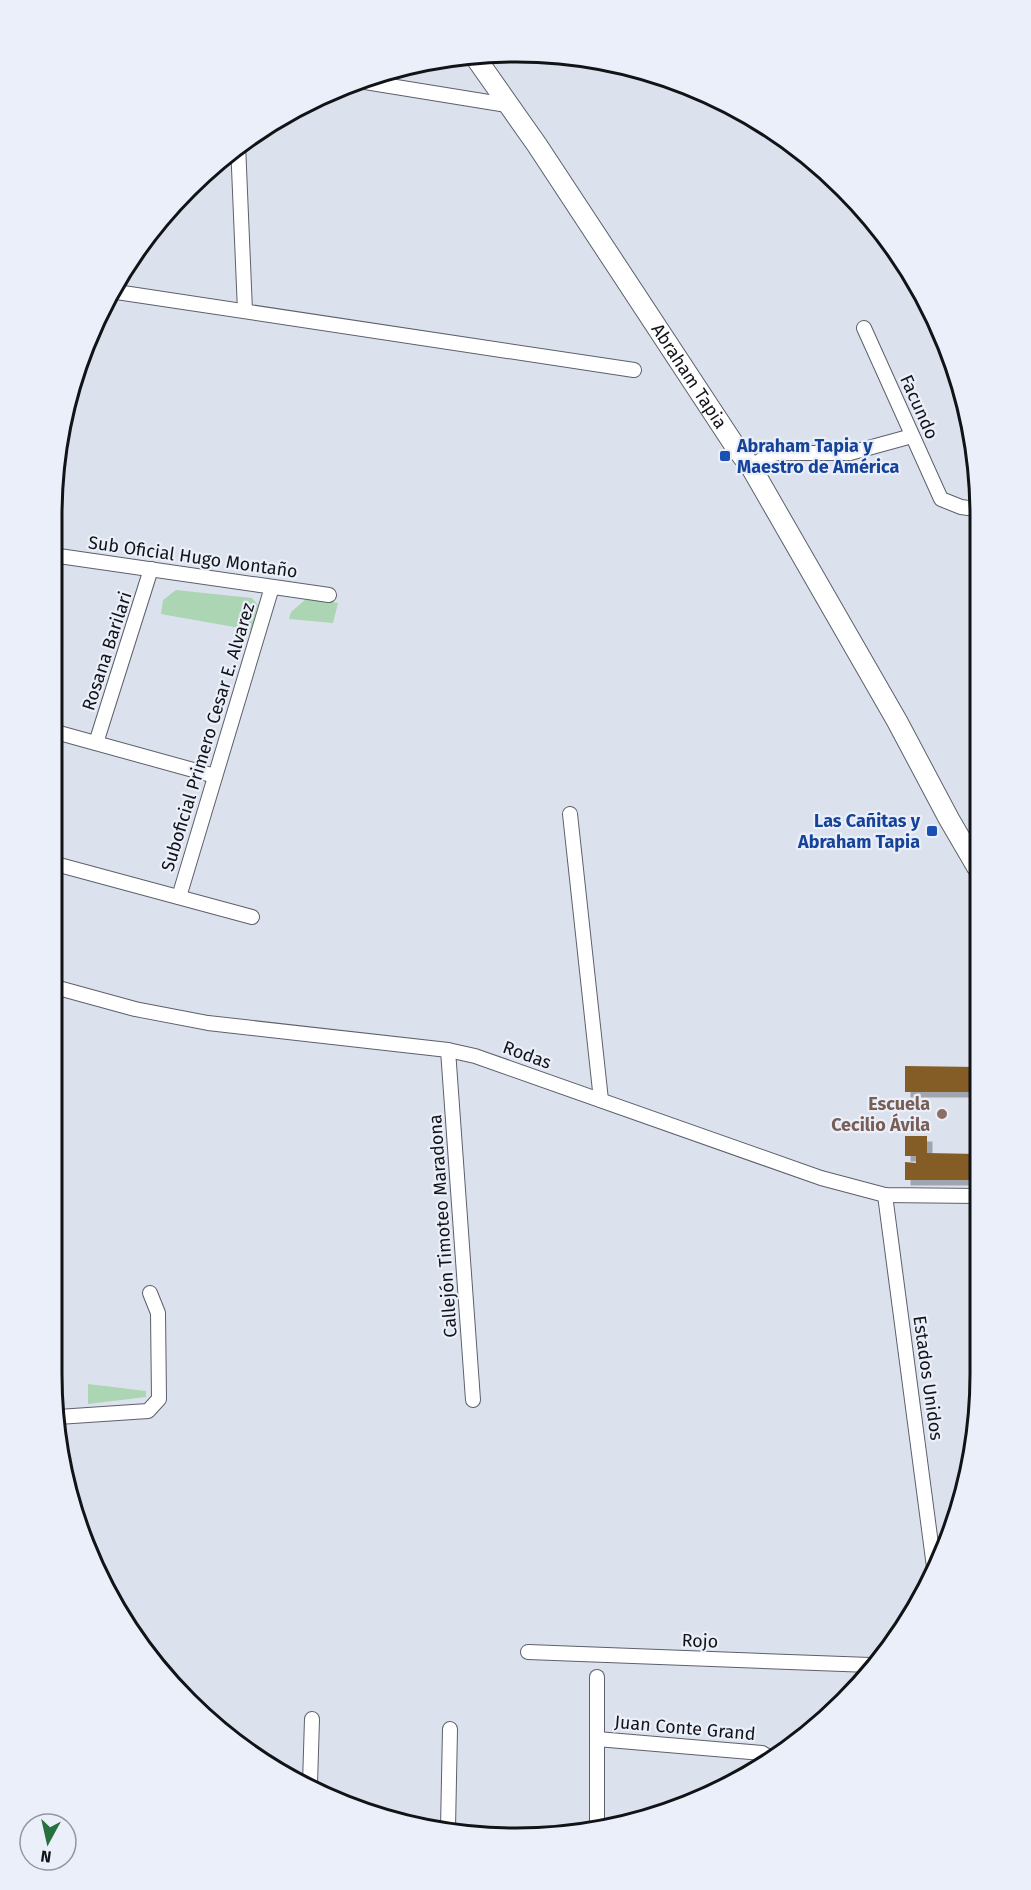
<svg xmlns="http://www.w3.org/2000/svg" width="1031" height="1890" font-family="'Fira Sans',sans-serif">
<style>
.green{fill:#acd5b3}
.building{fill:#845d25;filter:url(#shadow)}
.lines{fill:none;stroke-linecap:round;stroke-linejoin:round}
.street-casing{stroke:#5c606a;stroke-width:16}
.secondary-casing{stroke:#5c606a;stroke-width:22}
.street{stroke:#fff;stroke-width:14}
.secondary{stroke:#fff;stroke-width:20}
.transit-dot{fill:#1a4fb4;stroke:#eaeffa;stroke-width:2}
.education-dot{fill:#8d6e63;stroke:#eaeffa;stroke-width:2}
.labels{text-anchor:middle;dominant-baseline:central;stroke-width:4.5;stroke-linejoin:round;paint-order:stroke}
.street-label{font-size:18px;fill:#121317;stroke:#eaeffa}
.transit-label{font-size:18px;font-weight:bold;fill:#164399;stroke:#eaeffa;text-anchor:start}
.education-label{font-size:18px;font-weight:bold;fill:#785e54;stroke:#eaeffa;text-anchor:end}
.rim{fill:none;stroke:#121317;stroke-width:3}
</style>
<defs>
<filter id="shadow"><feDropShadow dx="5.5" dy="5.5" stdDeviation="0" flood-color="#0004"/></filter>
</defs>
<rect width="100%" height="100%" fill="#dce2ed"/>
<g class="green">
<polygon points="176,590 252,598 258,605 251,630 161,614 163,600"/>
<polygon points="306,599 338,603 333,623 289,619 291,612"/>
<polygon points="88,1384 146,1391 146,1397 88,1404"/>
</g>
<g class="building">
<polygon points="978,1037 978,1051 977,1051 974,1038"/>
<polygon points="905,1066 978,1067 978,1092 905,1092"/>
<polygon points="905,1136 927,1136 927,1153 978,1154 978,1180 905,1180 905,1162 916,1163 916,1156 905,1156"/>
</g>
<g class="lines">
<defs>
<g id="street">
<polyline points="359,81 507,105"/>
<polyline points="238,144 245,311"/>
<polyline points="110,291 634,370"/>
<polyline points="864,328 941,499 961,507 976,509"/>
<polyline points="751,467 767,456 778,453 850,453 912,436"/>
<polyline points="52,555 329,595"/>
<polyline points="52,731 215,776"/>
<polyline points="96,743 151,569"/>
<polyline points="570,814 601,1100"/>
<polyline points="52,863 252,917"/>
<polyline points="179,897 272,587"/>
<polyline points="51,986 135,1009 208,1023 448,1050 475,1056 821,1178 885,1195 978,1196"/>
<polyline points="448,1050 473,1400"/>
<polyline points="885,1195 934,1567"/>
<polyline points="58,1417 148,1411 159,1399 158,1313 150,1293"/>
<polyline points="528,1652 870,1665"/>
<polyline points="597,1677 597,1826"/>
<polyline points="597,1739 762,1753 769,1757"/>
<polyline points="310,1784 312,1719"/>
<polyline points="448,1828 450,1729"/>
</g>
<g id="secondary">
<path id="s1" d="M473,54L537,145L737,449L751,467L897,721L949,819L977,867"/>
</g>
</defs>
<use href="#street" class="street-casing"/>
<use href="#secondary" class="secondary-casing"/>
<use href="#street" class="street"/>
<use href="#secondary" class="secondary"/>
</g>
<g class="transit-dot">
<rect x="719" y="450" width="12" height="12" rx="3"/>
<rect x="926" y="825" width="12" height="12" rx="3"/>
</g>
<circle class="education-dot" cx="942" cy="1114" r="6"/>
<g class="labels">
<g class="street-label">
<text stroke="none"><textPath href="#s1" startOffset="388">Abraham Tapia</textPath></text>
<text transform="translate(919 407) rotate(66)">Facundo</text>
<text transform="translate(193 557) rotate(8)">Sub Oficial Hugo Montaño</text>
<text transform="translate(107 651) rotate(-72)">Rosana Barilari</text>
<text transform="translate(208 737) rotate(-73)">Suboficial Primero Cesar E. Alvarez</text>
<text transform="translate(527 1055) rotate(20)">Rodas</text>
<text transform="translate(443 1226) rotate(-94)">Callejón Timoteo Maradona</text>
<text transform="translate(928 1378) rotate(82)">Estados Unidos</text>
<text transform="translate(700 1641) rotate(2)">Rojo</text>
<text transform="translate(685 1728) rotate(5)">Juan Conte Grand</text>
</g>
<g class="transit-label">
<text x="737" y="446">Abraham Tapia y<tspan x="737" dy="21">Maestro de América</tspan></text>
<text x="920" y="821" text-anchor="end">Las Cañitas y<tspan x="920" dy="21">Abraham Tapia</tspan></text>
</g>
<g class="education-label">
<text x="930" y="1104">Escuela<tspan x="930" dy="21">Cecilio Ávila</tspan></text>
</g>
</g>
<path d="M0 0H1031V1890H0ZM516 62H516A454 454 0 0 1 970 516V1374A454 454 0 0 1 516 1828H516A454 454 0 0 1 62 1374V516A454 454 0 0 1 516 62Z" fill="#eaeffa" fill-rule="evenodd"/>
<path class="rim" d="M516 62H516A454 454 0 0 1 970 516V1374A454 454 0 0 1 516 1828H516A454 454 0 0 1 62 1374V516A454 454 0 0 1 516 62Z"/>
<g transform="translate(48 1842) rotate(188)"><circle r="28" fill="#eaeffa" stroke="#94979f" stroke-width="1.5"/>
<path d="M0-4.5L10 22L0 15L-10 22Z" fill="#27713f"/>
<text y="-9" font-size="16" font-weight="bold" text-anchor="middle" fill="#121317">N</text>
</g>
</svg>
